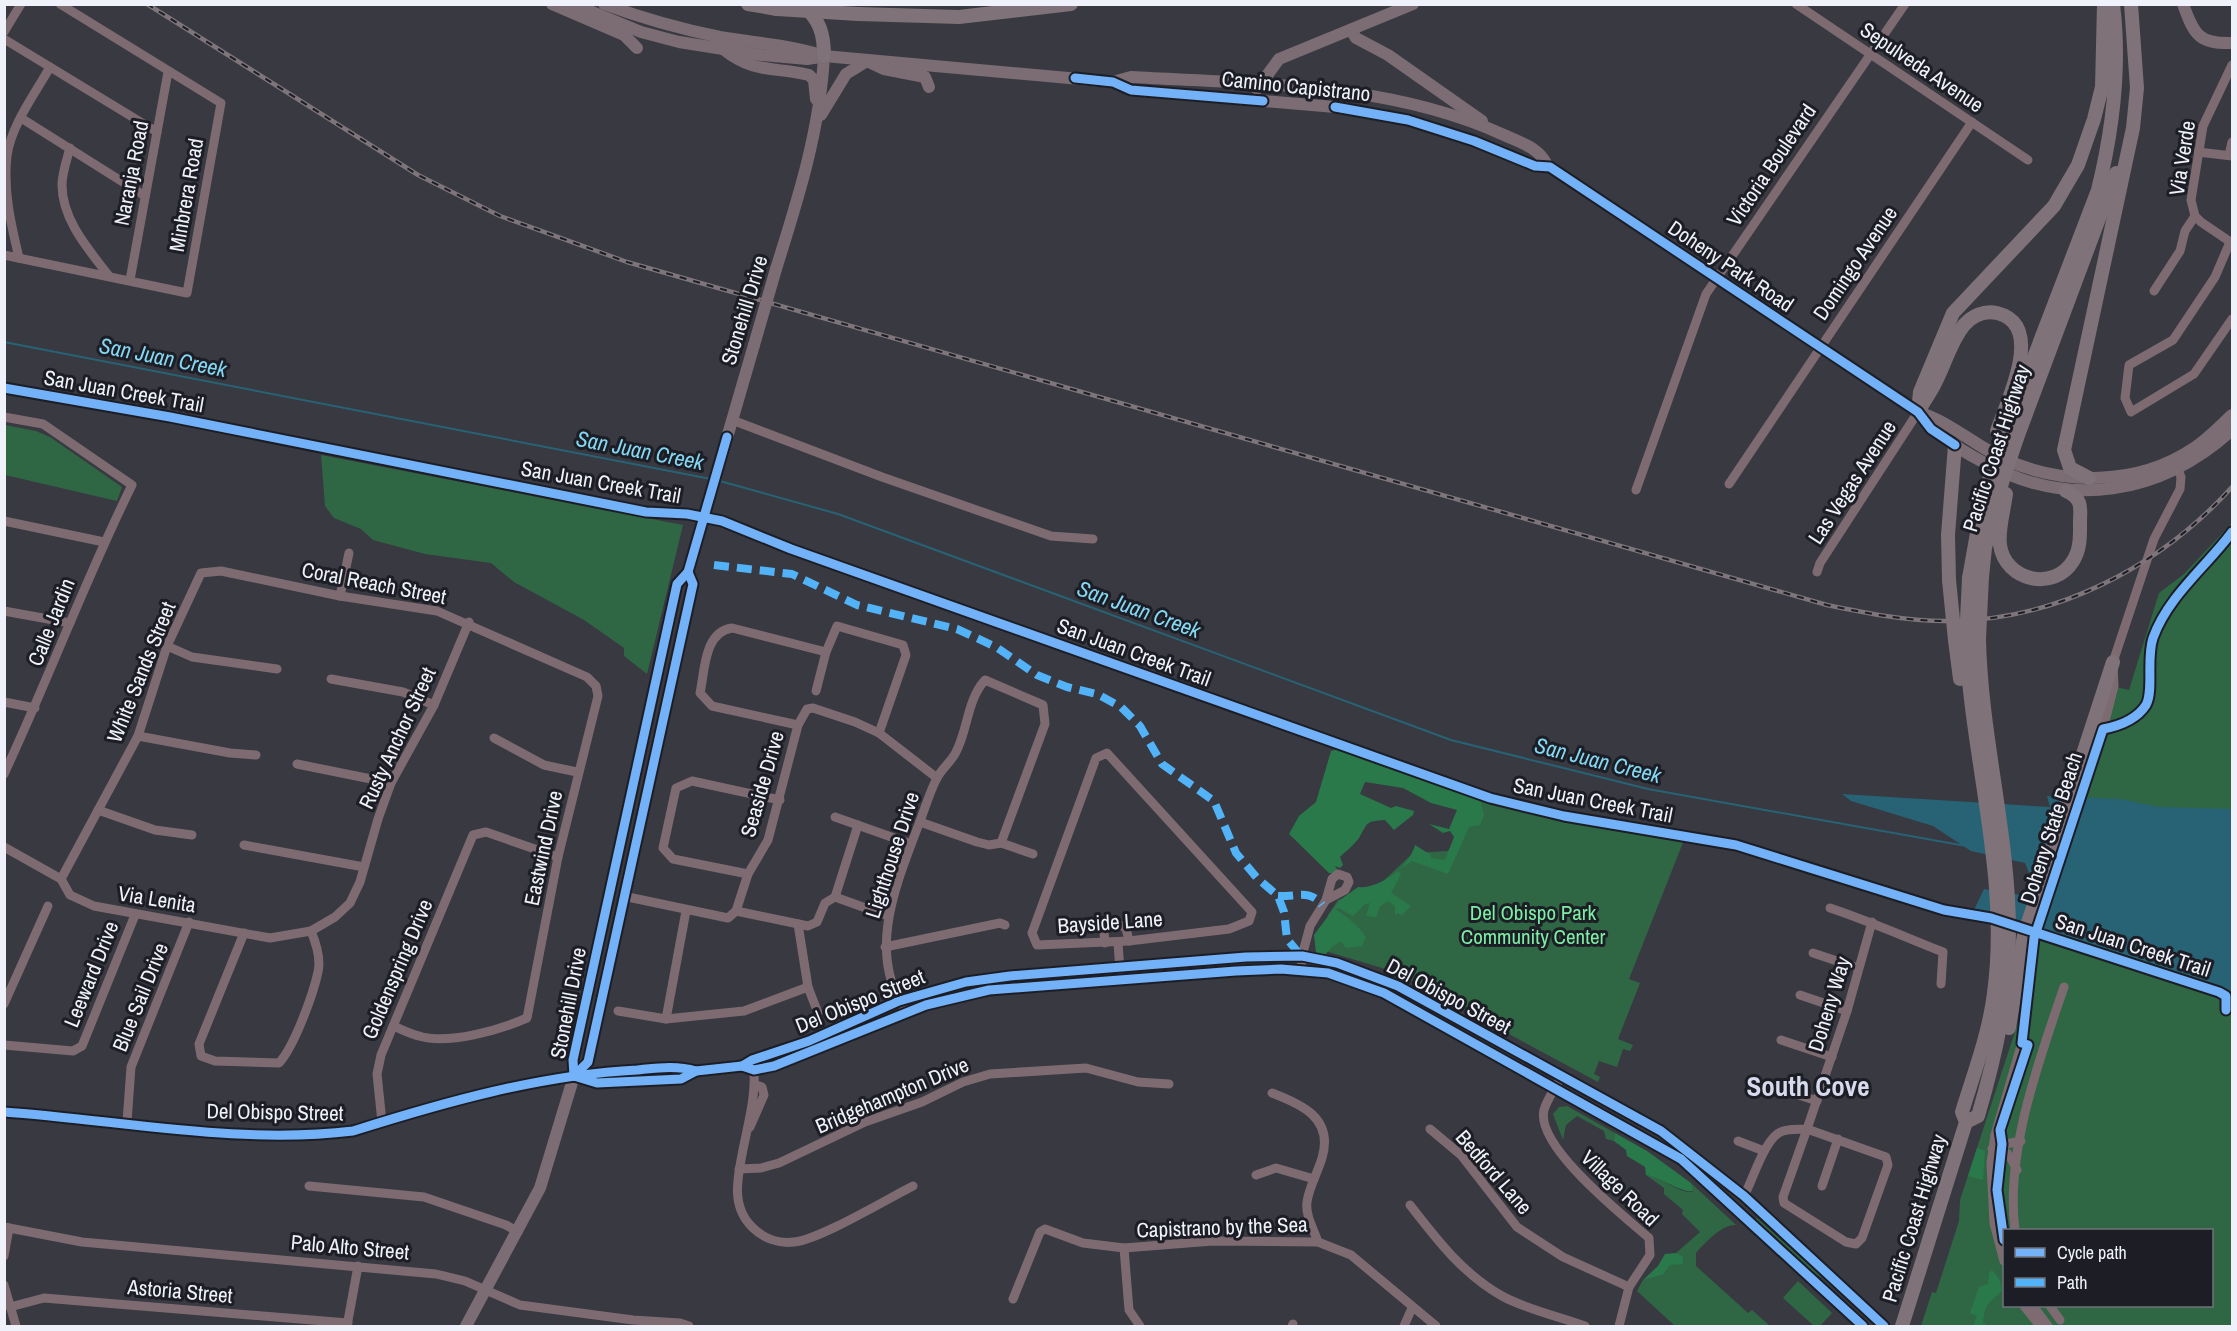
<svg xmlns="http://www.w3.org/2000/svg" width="2237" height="1331" font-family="'Archivo Narrow',sans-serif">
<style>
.green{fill:#2f6745;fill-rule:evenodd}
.forest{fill:#2a794b}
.water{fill:#286375}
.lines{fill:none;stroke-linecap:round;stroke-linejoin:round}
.stream{stroke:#286375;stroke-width:2}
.minor{stroke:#7e6b71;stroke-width:9}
.major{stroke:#7c6c73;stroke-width:12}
.highway{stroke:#7f7278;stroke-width:14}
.rail-casing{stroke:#7e757b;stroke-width:4.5}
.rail{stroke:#1d1e25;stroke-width:2;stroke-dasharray:7;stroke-linecap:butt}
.major-bridge{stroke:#7c6c73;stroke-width:12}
.highway-bridge{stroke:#7f7278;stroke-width:14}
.quiet{stroke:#52b3f8;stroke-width:8;stroke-dasharray:15 8;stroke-linecap:butt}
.cycleway-casing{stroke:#1d1e25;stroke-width:13}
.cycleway{stroke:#73b2f8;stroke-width:9}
.labels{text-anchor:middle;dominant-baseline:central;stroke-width:6;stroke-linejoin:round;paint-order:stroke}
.street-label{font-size:21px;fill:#f0f2fb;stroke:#1d1e25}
.park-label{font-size:21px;fill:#7cefa4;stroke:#1d1e25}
.water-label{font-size:22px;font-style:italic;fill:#84d8f3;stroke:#1d1e25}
.district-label{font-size:27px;font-weight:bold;fill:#d8dbee;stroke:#1d1e25}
</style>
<rect width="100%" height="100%" fill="#383941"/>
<g class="green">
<polygon points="5,425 36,431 50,437 122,487 117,501 5,475"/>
<polygon points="321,455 683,525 647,674 624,656 624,648 584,620 514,582 491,563 425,554 373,540 361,529 334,518 325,506"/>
<path d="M2232,523V1326H1921L1932,1292L1936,1293L1959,1221L1960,1200L2023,1007L2029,939L2111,686L2129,690L2159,593L2184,574ZM2004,1230H2212V1306H2004Z"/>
<polygon points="1479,796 1564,820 1684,840 1629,979 1640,983 1618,1039 1633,1045 1630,1051 1623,1049 1617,1067 1599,1061 1594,1074 1600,1077 1598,1082 1392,971 1322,950 1328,915 1338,900 1376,888 1413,853 1448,851"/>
<polygon points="1567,1106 1615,1133 1614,1141 1606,1139 1604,1131 1577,1116 1566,1125 1563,1140 1553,1114 1559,1107"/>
<polygon points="1929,1170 1934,1172 1919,1204 1904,1257 1901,1255"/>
<path d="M1646,1175C1661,1177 1680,1194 1693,1192L1691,1183L1736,1225C1722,1224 1705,1243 1696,1253V1266L1748,1313L1752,1310L1770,1326H1675L1637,1291L1643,1280L1663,1275L1670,1265L1684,1260L1676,1253L1700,1232L1682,1214L1683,1210L1664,1194V1188Z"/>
<polygon points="1757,1218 1877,1326 1821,1277 1805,1268 1754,1220"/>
<polygon points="1798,1281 1832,1313 1820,1326 1814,1326 1783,1298"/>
</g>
<g class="forest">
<path d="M1341,748L1479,796L1484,815L1480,825L1469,827L1448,874L1412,861L1397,871L1401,874L1391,893L1411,906L1402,915L1397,913L1395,916V906L1388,901L1380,906L1376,917L1366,916L1370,903L1365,904L1353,916L1339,908L1335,909C1347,917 1358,925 1366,937L1362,946L1346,948L1341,941L1333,946L1323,957L1316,953L1314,935L1340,900L1358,887C1380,889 1409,867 1415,845L1431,855V858L1445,860L1454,837L1450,831L1443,833L1429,824L1449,829L1457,810L1431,803L1403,788L1365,782L1360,794L1391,808L1396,806L1414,811L1413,815L1394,830L1385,820C1365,821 1368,823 1359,838C1354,845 1346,851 1340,857L1343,865L1340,868L1335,866L1338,871L1335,874L1329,873L1289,834L1299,816L1316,802L1331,751Z"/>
<path d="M1615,1133L1647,1151L1691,1183L1693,1191C1684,1194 1659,1177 1646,1175L1645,1167L1627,1156L1626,1150L1614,1141Z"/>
<polygon points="1977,1148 1985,1151 1983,1180 1968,1176"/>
<polygon points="1676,1253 1683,1257 1683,1264 1670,1265 1663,1275 1643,1280 1658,1266 1665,1254"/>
<path d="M1992,1270L2000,1280L2002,1291C1989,1303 1985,1303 1983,1323L1989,1326H1973L1977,1316L1970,1313L1979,1287L1988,1284L1989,1273Z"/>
</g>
<polygon class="water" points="1842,794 2050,807 2047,796 2120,799 2159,807 2232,809 2232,993 1973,912 1984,889 2027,896 2027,882 2031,878 2025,863 1971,851 1933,826 1851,801"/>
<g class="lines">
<g class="stream">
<polyline points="4,342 711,479"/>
<polyline points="720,481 838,514 1451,740 1648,789 1966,846"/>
</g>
<g class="minor">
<polyline points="1796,4 2028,160"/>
<polyline points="4,32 21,4"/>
<polyline points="4,39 157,132"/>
<polyline points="2232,65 2203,126 2191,200 2195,216 2201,222 2232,243"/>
<polyline points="21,118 145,196"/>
<path d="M70,148C67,159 62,173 62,185C62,220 89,250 109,276"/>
<polyline points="2198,152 2232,156"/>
<polyline points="2229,155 2232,142"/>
<polyline points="2230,242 2215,277 2173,340 2129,365 2125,398 2131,412 2194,374 2232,319"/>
<polyline points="4,255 187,293 221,103 60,4"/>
<path d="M19,258C11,224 3,191 7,156C11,125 35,94 50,67"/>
<polyline points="130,280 168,72"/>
<polyline points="2154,291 2180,251 2185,231 2195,216"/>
<path d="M4,417L43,424L132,485C85,580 49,678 4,774"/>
<polyline points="732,420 882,477 1051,536 1093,539"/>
<polyline points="1729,484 1972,122"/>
<polyline points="1636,490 1706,294 1905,4"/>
<polyline points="4,521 104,542"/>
<polyline points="1817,572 1820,563 1918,412"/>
<polyline points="340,596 349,553"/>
<polyline points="4,611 70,623"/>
<polyline points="167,646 192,657 277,669"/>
<polyline points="331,679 403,692 434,705"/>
<polyline points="816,691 826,652 837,626 903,645 906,655 879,733"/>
<polyline points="4,702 35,708"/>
<path d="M798,725L712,706L700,693C705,670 704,632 732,628L826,652"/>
<path d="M2103,729C2119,726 2137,719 2146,705C2154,691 2146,659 2153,638C2168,596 2207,566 2232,532"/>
<polyline points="138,736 230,753 256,755"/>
<polyline points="494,738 544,765 577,772"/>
<polygon points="1107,753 1252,912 1249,921 1229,929 1129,941 1037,945 1032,933 1096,758"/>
<polyline points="297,764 391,783"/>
<polyline points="98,810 155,830 192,835"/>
<polyline points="835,817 911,844"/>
<polyline points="920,822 977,842 989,845 1001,843 1033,854"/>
<polyline points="244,845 364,867"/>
<polyline points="4,847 61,879 70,895 94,906 270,938 311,931 335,917 350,903 360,882 378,819 391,783 434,705 469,622"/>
<polyline points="748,874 673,859 663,848 676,788 692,781 780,800"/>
<path d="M61,879L138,736L167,646L201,573L221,571L340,596L437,611L587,677L596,686L598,696L558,857L527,1018C499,1030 449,1045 419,1036C410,1034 401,1029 393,1026"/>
<polyline points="623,896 728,918 736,911 748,874 768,840 798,725 807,709 813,708 855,722 879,733 937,778"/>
<polyline points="835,897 888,916"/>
<path d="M1830,908C1869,921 1905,937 1943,952L1941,984"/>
<polyline points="736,911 808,926 817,922 825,903 835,897 858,825"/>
<polyline points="798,924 808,987 818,1013"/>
<path d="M244,933L199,1044L201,1056L215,1061L279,1063C294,1047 313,995 318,972C321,959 316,943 311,931"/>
<polyline points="1118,942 1120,972"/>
<polyline points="1105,943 1104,932 1108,926 1120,925 1126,928 1129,941"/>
<polyline points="885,947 1000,923 1005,925"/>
<polyline points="1813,953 1858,968"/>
<polyline points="1301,970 1302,956 1310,926 1326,900 1332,879 1338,874 1347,877 1349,882 1345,890 1326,900"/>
<polyline points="1800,995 1847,1011"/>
<polyline points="4,1004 48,906"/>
<polyline points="618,1011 666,1019 744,1011 808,987"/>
<path d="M907,1012C866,956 895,887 917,829C924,812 929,793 937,778C942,768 952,761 956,752C968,729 967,700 985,680L1043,705L1045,724L1001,843"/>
<polyline points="666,1019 686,911"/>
<polyline points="1781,1040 1832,1057"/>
<polyline points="4,1045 73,1051 82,1046 135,915"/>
<path d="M753,1064C759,1099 741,1144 738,1181C736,1198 740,1215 752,1227C763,1238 778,1244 794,1242C819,1240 887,1199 913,1186"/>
<path d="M1561,1077C1556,1087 1547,1099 1544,1110C1535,1146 1624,1216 1649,1238L1650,1255L1629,1287L1619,1326"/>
<polyline points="1775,1087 1817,1101"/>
<path d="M1272,1093C1301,1104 1334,1118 1322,1158C1318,1172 1309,1187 1307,1202C1305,1215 1314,1230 1318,1242"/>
<polyline points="127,1122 131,1067 189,922"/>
<polyline points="382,1122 377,1074 381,1055 473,835 486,832 558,857"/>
<polyline points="750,1127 764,1095 762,1087 756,1085"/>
<polyline points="1430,1129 1461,1155 1517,1227 1563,1257 1629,1287"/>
<polygon points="1807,1129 1886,1157 1888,1165 1862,1238 1856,1244 1846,1242 1784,1203 1783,1197"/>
<polyline points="1995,1135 2006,1144 2021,1141"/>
<polyline points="1738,1141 1764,1151"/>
<path d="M1992,1149C2007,1147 2011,1158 2017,1170"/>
<polyline points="739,1169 761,1168 779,1163 865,1122 922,1102 963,1082 990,1074 1086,1068 1138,1082 1169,1084"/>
<polyline points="1256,1175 1276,1168 1314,1179"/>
<polyline points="309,1186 424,1197 506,1225 518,1232"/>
<polyline points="1822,1186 1838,1139"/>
<path d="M1744,1196C1753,1180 1765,1136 1783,1131C1790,1129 1799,1129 1807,1129L1847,1011L1872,922"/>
<path d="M1410,1205C1437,1240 1463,1274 1502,1296C1523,1308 1560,1317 1585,1326"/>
<polyline points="4,1227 82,1242 436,1274 465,1281 520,1305 633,1320 680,1323 689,1326"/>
<path d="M2015,1230C2005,1153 2039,1060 2064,987"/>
<polyline points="1124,1248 1129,1310 1140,1326"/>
<polyline points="4,1256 9,1228"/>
<polyline points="2004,1261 1994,1223 1991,1163 1995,1135 2023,1039 2034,938 2103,729 2114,686 2113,662 2154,539 2180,489 2181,477 2176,464"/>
<polyline points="4,1285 16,1326"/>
<polyline points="1013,1299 1040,1232 1045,1229 1083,1243 1124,1248 1213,1241 1318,1242 1351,1255 1436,1326"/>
<polyline points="2024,1306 2040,1326"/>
<polyline points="2033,1306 2048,1326"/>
<polyline points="2050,1306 2060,1320"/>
<polyline points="10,1307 44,1298 348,1323"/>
<polyline points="347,1326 358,1266"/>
<polyline points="1292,1326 1293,1324"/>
<polyline points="1404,1326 1412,1308"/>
</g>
<g class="major">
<polyline points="552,4 624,35 637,48"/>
<polyline points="573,4 641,32 679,42 761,55 807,59 820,57"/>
<path d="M604,4C641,18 681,29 720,37C755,43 790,45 824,56L1113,82L1131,90L1335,107L1408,120L1474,141L1535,166L1550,167L1918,412C1950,422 1973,444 2002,458C2062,486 2138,486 2194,448C2208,439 2220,426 2232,415"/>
<path d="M2183,4C2194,35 2199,44 2232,43"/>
<polyline points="1351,30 1356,38 1388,55 1482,121"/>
<path d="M723,49C756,75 774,66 809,75L814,80L816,99"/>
<path d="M1113,82L1131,77C1255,84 1388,82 1504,135C1522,143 1539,148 1547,165"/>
<polyline points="1257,89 1279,59 1413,4"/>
<polyline points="821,115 846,74 867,61 884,69 925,77 929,87"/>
<path d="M776,269C798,199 820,130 824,56"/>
<path d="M1918,412C1935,434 1958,449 1983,462C2069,510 2160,495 2232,430"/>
<polyline points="742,1066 752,1060 809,1041 899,1001 966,982 1010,976 1246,957 1302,956 1337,963 1398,986 1661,1131 1744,1196 1884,1326"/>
<polyline points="574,1076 597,1083 681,1079 696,1071 742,1066 754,1070 774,1066 926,1005 989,990 1236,971 1281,969 1328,973 1384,993 1681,1159 1863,1326"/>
<polyline points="574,1076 588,1062 693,584 688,572"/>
<path d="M4,1112C119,1120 238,1145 353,1131C445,1102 540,1075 637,1070C657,1068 676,1065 696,1071"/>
<polyline points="466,1326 540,1188 574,1076 573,1060 677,584 688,572 754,345"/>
</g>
<g class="highway">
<polyline points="748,4 777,9"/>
<path d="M804,6C820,21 824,34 824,56"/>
<polyline points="858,14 959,17 1071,4"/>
<path d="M1921,407C1926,398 1933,389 1937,379C1946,361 1951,341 1964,325C1972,316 1984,310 1997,313C2046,325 2007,401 1997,431"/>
<polyline points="1918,412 1920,392 1953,313 2054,206 2078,165 2094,119 2102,87 2104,4"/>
<path d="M2005,433L2098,190C2113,129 2121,68 2113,4"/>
<polyline points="2017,438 2116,173"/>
<polyline points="2089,478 2070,468 2064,450 2133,128 2137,88 2131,4"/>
<path d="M2006,494C2004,510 1998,529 2000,545C2005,581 2054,592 2073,561C2081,549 2080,534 2080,520C2081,505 2081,498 2066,491"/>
<polyline points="1982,577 1985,548 1998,494"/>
<polyline points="1969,578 1984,494"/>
<polyline points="1949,580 1948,535 1955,445"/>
<polyline points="1955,640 1960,679"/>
<polyline points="2009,1028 2024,935 2113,662"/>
<path d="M1966,1122L1978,1116C1996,1055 2009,996 2009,932C2009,834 1981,737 1979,639"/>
<path d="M1902,1326L1966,1122L1962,1112C1974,1073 1989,1034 1994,993C2010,876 1971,758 1966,640"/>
</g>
<defs>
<path id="rail" d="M147,4L418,175L500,216L627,262L1827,605C1866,613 1905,621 1945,621C2054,622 2160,567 2232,487"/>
</defs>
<use href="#rail" class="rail-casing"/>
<use href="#rail" class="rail"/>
<polyline class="major-bridge" points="754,345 776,269"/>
<g class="highway-bridge">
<polyline points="777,9 858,14"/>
<polyline points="1999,492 2017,438"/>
<polyline points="1984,494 2005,433"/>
<polyline points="1949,580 1955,640"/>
<polyline points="1979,639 1982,577"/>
<polyline points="1966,640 1969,578"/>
</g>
<g class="quiet">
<polyline points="714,565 792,574 857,605 957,629 996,647 1037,675 1067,687 1097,694 1121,707 1140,726 1162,764 1214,801 1236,853 1257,878 1278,896 1284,912 1287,939 1301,956"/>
<path d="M1278,896C1296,897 1310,889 1322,905"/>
</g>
<defs>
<g id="cycleway">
<polyline points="1075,78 1113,82 1131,90 1263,101"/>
<polyline points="1335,107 1408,120 1474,141 1535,166 1550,167 1918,412 1931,429 1955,445"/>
<polyline points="4,388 170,417 646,512 687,514 722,521 791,549 1490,798 1564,816 1736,845 1944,910 1991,918 2219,992 2226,996 2226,1010"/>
<polyline points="742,1066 752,1060 809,1041 899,1001 966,982 1010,976 1246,957 1302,956 1337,963 1398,986 1661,1131 1744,1196 1884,1326"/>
<polyline points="574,1076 597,1083 681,1079 696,1071 742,1066 754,1070 774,1066 926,1005 989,990 1236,971 1281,969 1328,973 1384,993 1681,1159 1863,1326"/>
<polyline points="574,1076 573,1060 677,584 688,572 727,437"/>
<polyline points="574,1076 588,1062 693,584 688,572"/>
<path d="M4,1112C119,1120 238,1145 353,1131C445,1102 540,1075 637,1070C657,1068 676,1065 696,1071"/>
<path d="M2004,1240L1997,1190L2002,1144L2000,1130L2028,1045L2022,1043L2034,938L2103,729C2119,726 2137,719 2146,705C2154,691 2146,659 2153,638C2168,596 2207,566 2232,532"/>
</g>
</defs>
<use href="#cycleway" class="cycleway-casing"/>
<use href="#cycleway" class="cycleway"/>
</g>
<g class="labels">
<g class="street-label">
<text transform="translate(1922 67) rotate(34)">Sepulveda Avenue</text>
<text transform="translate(1296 86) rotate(6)">Camino Capistrano</text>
<text transform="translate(2182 158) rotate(-81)">Via Verde</text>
<text transform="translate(1771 165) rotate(-56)">Victoria Boulevard</text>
<text transform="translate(131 173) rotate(-79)">Naranja Road</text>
<text transform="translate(186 195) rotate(-80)">Minbrera Road</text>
<text transform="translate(1855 263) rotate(-56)">Domingo Avenue</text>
<text transform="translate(1731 266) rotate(34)">Doheny Park Road</text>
<text transform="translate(744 310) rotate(-73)">Stonehill Drive</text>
<text transform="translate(124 391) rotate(10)">San Juan Creek Trail</text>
<text transform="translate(1996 448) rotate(-72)">Pacific Coast Highway</text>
<text transform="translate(601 482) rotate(10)">San Juan Creek Trail</text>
<text transform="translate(1852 482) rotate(-57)">Las Vegas Avenue</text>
<text transform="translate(374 583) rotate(11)">Coral Reach Street</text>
<text transform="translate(51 622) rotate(-68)">Calle Jardin</text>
<text transform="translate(1134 652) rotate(20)">San Juan Creek Trail</text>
<text transform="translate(141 672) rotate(-68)">White Sands Street</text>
<text transform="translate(397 738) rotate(-65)">Rusty Anchor Street</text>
<text transform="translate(762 784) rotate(-74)">Seaside Drive</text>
<text transform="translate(1593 800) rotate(11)">San Juan Creek Trail</text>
<text transform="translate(2051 828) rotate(-72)">Doheny State Beach</text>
<text transform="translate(543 848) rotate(-78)">Eastwind Drive</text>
<text transform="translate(892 855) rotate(-72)">Lighthouse Drive</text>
<text transform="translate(157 899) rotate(9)">Via Lenita</text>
<text transform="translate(1110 922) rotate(-4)">Bayside Lane</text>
<text transform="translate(2133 945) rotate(18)">San Juan Creek Trail</text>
<text transform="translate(397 969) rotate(-67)">Goldenspring Drive</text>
<text transform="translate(91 974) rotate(-68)">Leeward Drive</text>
<text transform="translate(1449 996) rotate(28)">Del Obispo Street</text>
<text transform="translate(140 997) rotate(-68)">Blue Sail Drive</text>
<text transform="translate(860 1001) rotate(-22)">Del Obispo Street</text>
<text transform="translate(568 1003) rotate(-79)">Stonehill Drive</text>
<text transform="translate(1829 1004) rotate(-73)">Doheny Way</text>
<text transform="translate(892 1095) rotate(-23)">Bridgehampton Drive</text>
<text transform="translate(275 1112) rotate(1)">Del Obispo Street</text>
<text transform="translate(1494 1172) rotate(49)">Bedford Lane</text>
<text transform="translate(1620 1188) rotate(44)">Village Road</text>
<text transform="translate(1914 1218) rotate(-73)">Pacific Coast Highway</text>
<text transform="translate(1222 1227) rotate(-2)">Capistrano by the Sea</text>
<text transform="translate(350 1247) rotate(5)">Palo Alto Street</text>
<text transform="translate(180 1291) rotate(5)">Astoria Street</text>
</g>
<g class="park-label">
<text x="1533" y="912">Del Obispo Park<tspan x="1533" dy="24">Community Center</tspan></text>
</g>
<g class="water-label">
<text transform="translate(163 357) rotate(11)">San Juan Creek</text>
<text transform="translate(640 450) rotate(11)">San Juan Creek</text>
<text transform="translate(1139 609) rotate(20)">San Juan Creek</text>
<text transform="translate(1598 760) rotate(14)">San Juan Creek</text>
</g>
<g class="district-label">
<text x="1808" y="1086">South Cove</text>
</g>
</g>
<rect width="2237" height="1331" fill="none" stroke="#f0f2fb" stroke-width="12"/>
<rect x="2003" y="1229" width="210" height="78" fill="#1d1e25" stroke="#71737b" stroke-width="1.5"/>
<rect x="2015" y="1248" width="30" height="9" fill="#73b2f8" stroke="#71737b" stroke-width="1.5"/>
<text x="2057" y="1259" font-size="18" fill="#f0f2fb">Cycle path</text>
<rect x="2015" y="1278" width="30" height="9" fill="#52b3f8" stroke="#71737b" stroke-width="1.5"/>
<text x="2057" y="1289" font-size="18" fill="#f0f2fb">Path</text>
</svg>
